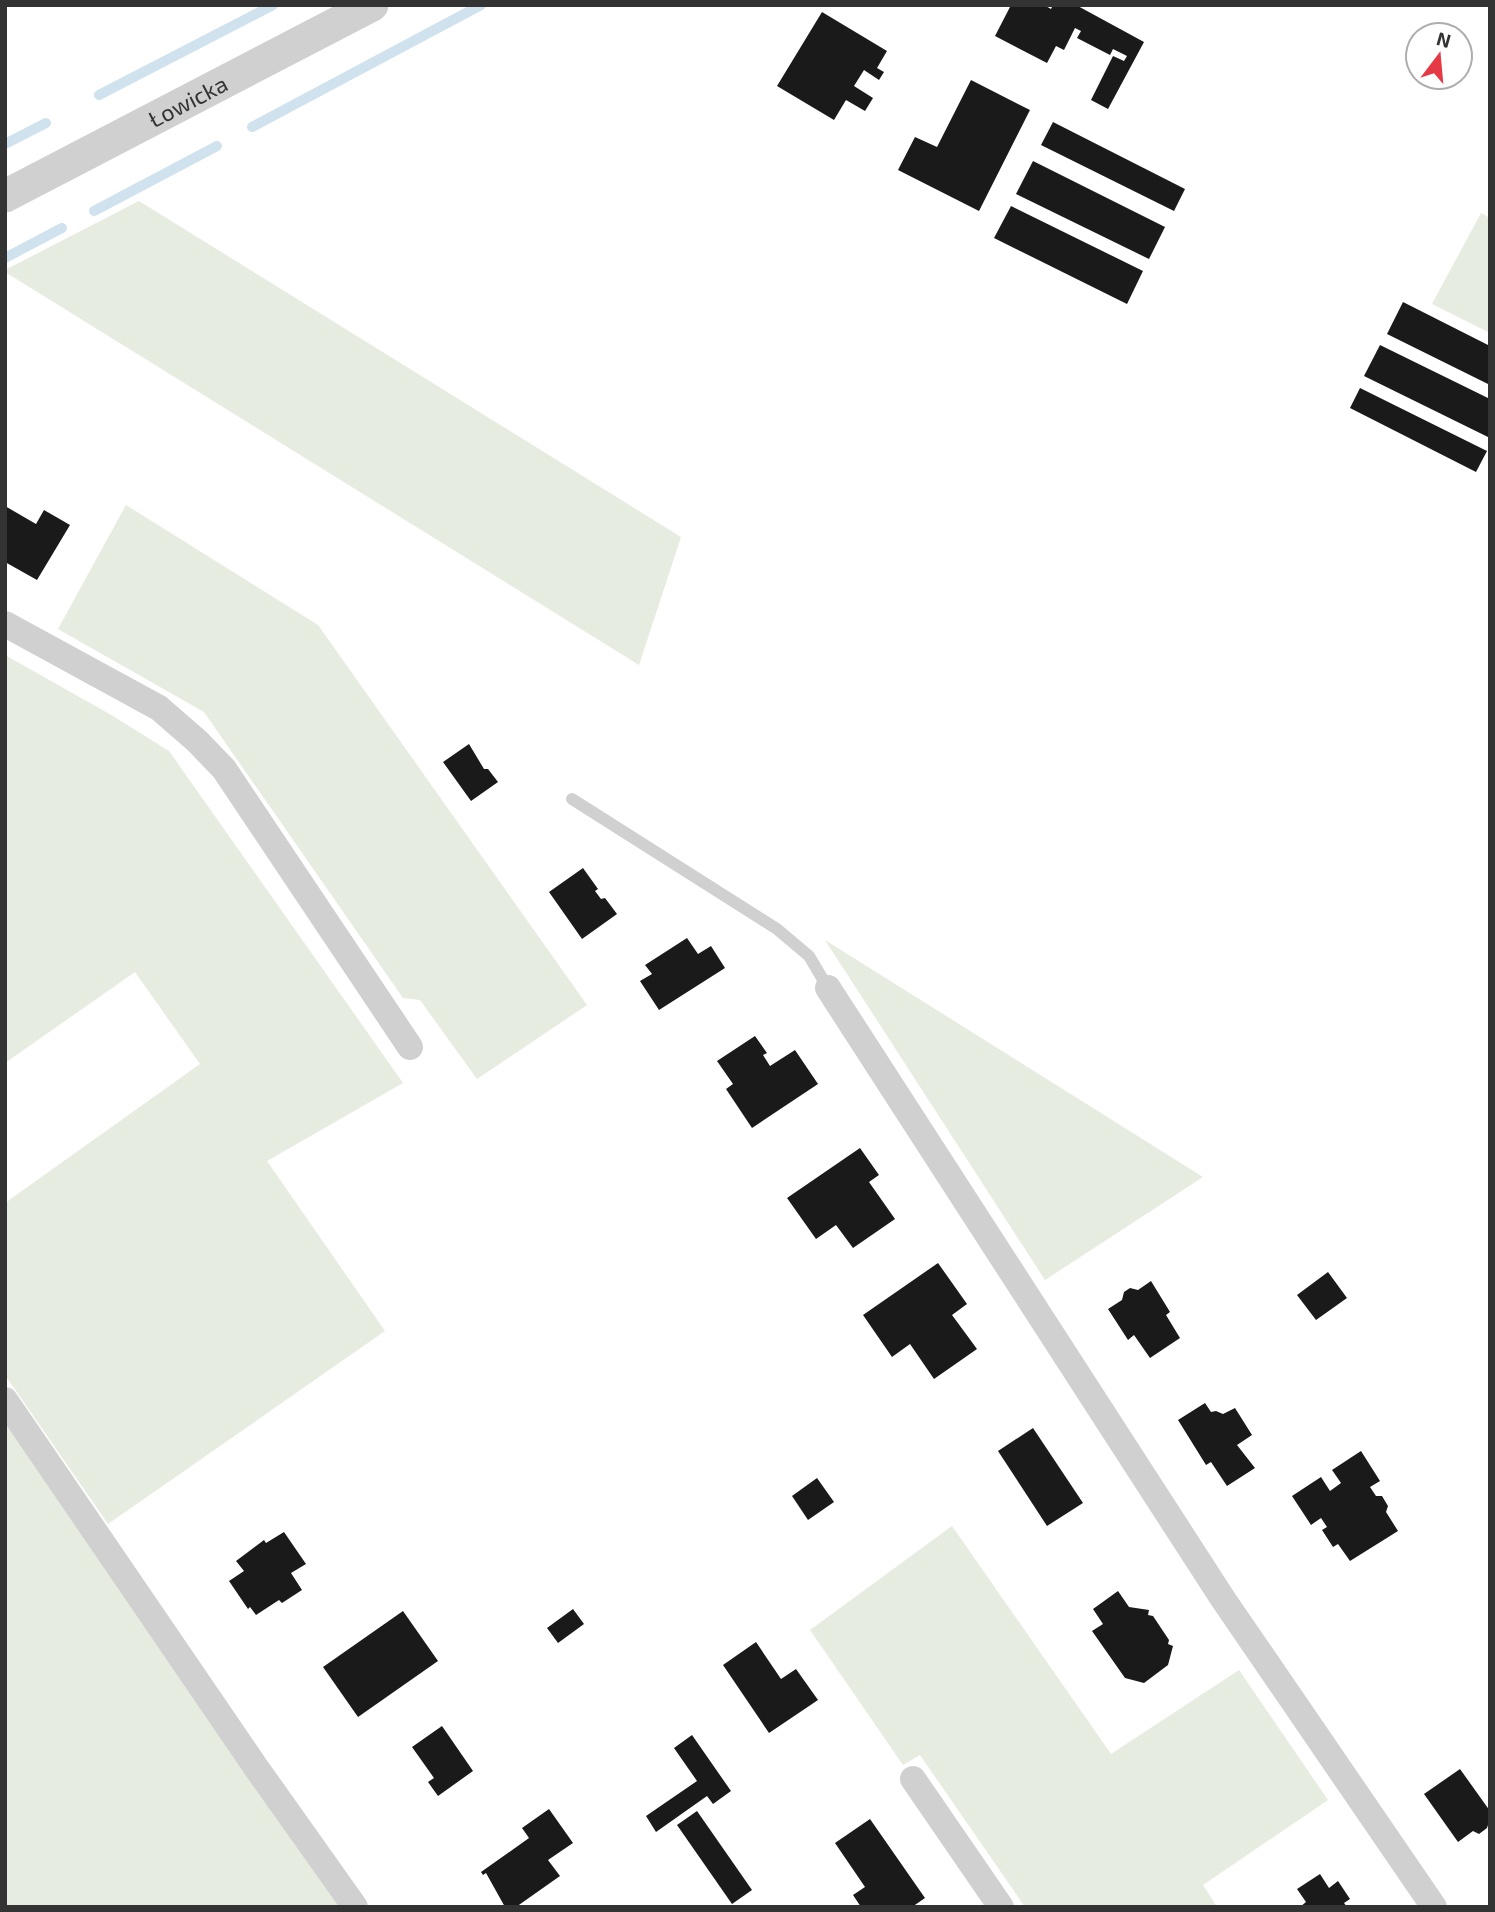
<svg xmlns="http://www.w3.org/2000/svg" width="1495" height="1912" font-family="'Exo 2',sans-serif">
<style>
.green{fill:#e6ecdf}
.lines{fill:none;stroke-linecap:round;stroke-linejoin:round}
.stream{stroke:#cfe2ee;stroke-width:10}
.building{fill:#1a1a1a}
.service{stroke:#d0d0d0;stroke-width:12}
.minor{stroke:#d0d0d0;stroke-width:26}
.tertiary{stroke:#d0d0d0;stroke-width:33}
.labels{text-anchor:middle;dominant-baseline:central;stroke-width:7;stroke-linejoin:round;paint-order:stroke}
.street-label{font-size:23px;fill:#333;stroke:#fff}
</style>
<rect width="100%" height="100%" fill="#fff"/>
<g class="green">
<polygon points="139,201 681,537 639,665 5,272 5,270"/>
<polygon points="1481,213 1490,218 1490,333 1432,304"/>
<polygon points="126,505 318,625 587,1005 477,1079 420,1000 403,998 204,712 58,629"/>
<polygon points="5,655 113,716 169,751 403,1083 267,1161 385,1331 108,1524 5,1375 5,1203 200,1064 135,972 5,1063"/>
<polygon points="825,940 1203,1177 1045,1280"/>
<polygon points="5,1420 341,1907 5,1907"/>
<polygon points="952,1526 1111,1754 1239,1670 1328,1800 1203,1885 1217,1907 1025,1907 920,1755 903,1765 810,1630"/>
</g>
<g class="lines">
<g class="stream">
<polyline points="99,95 273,5"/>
<polyline points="252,127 481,5"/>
<polyline points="5,144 46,123"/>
<polyline points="94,211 217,146"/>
<polyline points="5,258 62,228"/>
</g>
</g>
<g class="building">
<polygon points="1011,5 1044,5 1051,9 1053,5 1076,5 1144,42 1108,109 1091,100 1113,56 1124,61 1127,56 1113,49 1110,55 1077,38 1081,31 1075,28 1064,50 1056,46 1047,63 995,36"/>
<polygon points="822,12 887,51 877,68 884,72 879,80 864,70 854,86 873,98 865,111 846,100 834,120 777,86"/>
<polygon points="971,80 1030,110 979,211 898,170 915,137 937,147"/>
<polygon points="1053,122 1185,189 1174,211 1041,145"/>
<polygon points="1033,161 1165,227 1149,259 1016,194"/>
<polygon points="1011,206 1143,271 1127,304 994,238"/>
<polygon points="1403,302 1490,346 1490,385 1387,334"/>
<polygon points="1380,345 1490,399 1490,438 1364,376"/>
<polygon points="1360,388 1487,451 1476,472 1350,408"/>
<polygon points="5,506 36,524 44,510 70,525 37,580 5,562"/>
<polygon points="469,744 484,769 488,769 498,782 471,801 443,762"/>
<polygon points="583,868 598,889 595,891 601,899 605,898 617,914 582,939 549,892"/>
<polygon points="687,938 698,954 711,946 725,968 659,1010 640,981 652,974 645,965"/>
<polygon points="755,1036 767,1053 763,1055 770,1066 795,1050 818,1084 752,1128 726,1089 733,1084 717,1061"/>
<polygon points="860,1148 879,1175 869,1182 895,1219 853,1248 836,1225 816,1239 787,1198"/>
<polygon points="938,1263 967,1304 952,1315 977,1349 934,1379 910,1344 892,1357 863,1315"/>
<polygon points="1328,1272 1347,1298 1316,1320 1297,1295"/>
<polygon points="1151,1281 1170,1312 1166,1315 1180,1338 1150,1358 1134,1335 1128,1340 1108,1309 1122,1300 1124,1292 1130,1288 1138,1290"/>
<polygon points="1205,1403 1211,1412 1216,1411 1223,1414 1235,1408 1252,1435 1237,1445 1255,1468 1227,1486 1211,1462 1206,1465 1178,1420"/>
<polygon points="1033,1428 1083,1503 1047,1526 998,1451"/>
<polygon points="1361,1451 1380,1481 1370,1487 1376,1496 1382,1496 1388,1506 1386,1512 1398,1531 1350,1561 1338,1544 1333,1547 1322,1530 1327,1527 1321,1518 1311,1525 1292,1496 1321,1477 1330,1491 1341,1483 1332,1470"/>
<polygon points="817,1478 834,1502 808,1520 792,1496"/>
<polygon points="284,1532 306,1564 291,1573 302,1590 282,1603 279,1600 256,1615 250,1607 248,1609 229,1581 244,1571 236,1561 264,1540 266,1543"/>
<polygon points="1118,1591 1129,1607 1149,1610 1148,1615 1153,1616 1169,1640 1168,1644 1173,1646 1168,1665 1144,1683 1125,1678 1092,1631 1103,1624 1093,1609"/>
<polygon points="573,1609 584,1624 558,1643 547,1628"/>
<polygon points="403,1611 438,1661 358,1717 323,1667"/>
<polygon points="756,1642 781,1679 796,1669 818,1700 769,1733 723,1665"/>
<polygon points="442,1726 473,1771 438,1796 428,1782 434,1778 412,1747"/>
<polygon points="692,1735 731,1791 713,1804 707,1796 656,1832 646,1816 697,1781 674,1748"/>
<polygon points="1460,1769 1490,1811 1490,1819 1487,1828 1479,1834 1473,1831 1458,1842 1424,1794"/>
<polygon points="549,1809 573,1843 548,1860 560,1876 516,1907 505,1907 486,1873 483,1875 481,1872 529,1838 522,1828"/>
<polygon points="697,1811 752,1890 732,1904 677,1825"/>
<polygon points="870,1819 925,1898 912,1907 861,1907 853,1895 865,1887 835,1843"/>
<polygon points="1320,1874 1329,1888 1338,1881 1350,1899 1344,1903 1347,1907 1300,1907 1306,1902 1297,1889"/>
</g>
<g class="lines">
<polyline class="service" points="572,799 777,929 809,956 828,988"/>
<g class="minor">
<polyline points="5,624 159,708 197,741 224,769 410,1047"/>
<polyline points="828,988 1223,1599 1434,1907"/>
<polyline points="5,1400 255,1766 355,1907"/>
<polyline points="913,1779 1001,1907"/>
</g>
<path class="tertiary" id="s1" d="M5,196L372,5"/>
</g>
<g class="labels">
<g class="street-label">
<text stroke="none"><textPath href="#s1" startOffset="206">Łowicka</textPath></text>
</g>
</g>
<rect width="1495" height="1912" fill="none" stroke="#333333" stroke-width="14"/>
<g transform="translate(1439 56) rotate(16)"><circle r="33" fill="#ffffff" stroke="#adadad" stroke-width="2"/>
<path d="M0-5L12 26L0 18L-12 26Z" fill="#e63946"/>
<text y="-10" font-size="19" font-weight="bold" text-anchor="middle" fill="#333333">N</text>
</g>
</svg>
